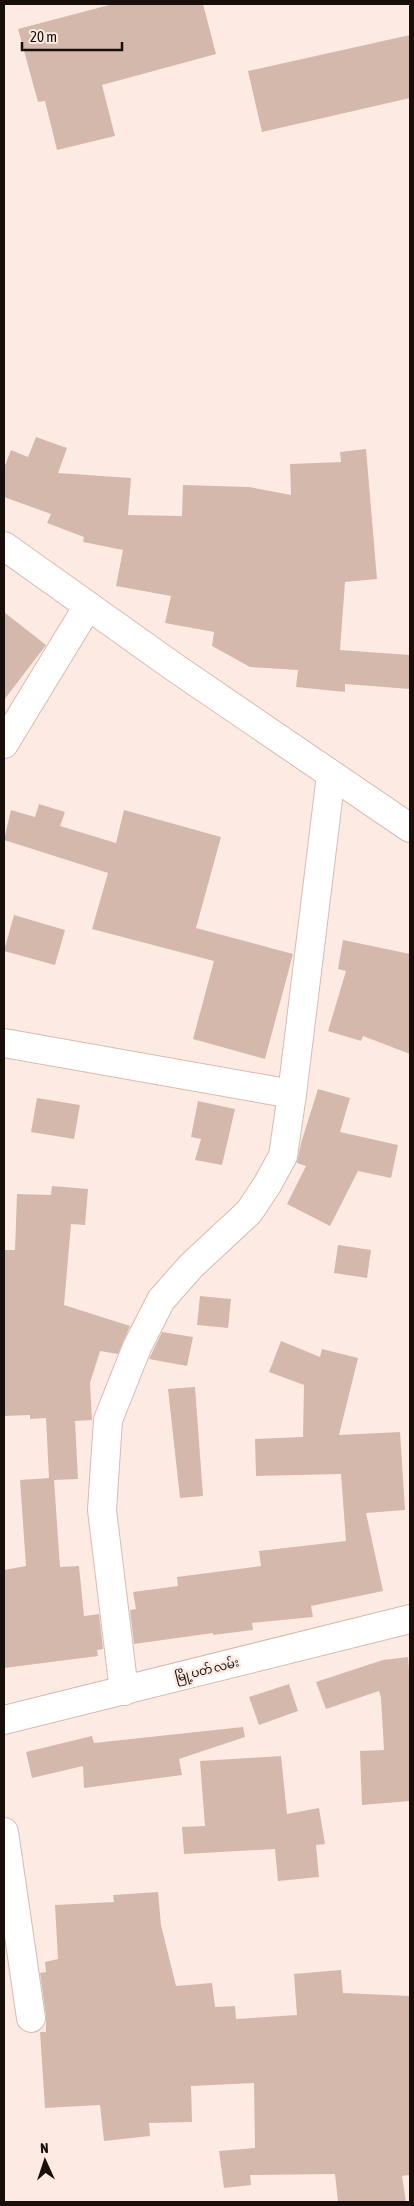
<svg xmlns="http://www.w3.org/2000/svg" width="414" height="2206" font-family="'Asap Condensed','Noto Sans Myanmar',sans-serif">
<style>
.building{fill:#d5b8ac}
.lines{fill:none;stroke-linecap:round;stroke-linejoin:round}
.minor-casing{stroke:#d8bbaf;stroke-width:30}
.tertiary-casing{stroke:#d8bbaf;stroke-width:30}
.minor{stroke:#fff;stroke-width:28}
.tertiary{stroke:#fff;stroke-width:28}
.labels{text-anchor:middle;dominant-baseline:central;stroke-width:5;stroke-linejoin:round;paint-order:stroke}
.street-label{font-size:12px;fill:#180f0b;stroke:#fdebe3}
</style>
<rect width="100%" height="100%" fill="#fdebe3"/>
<g class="building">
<polygon points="113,4 203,4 216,54 102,85 115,136 57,150 45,101 38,102 18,29"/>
<polygon points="410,35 410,98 262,132 248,71"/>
<polygon points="36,437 67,448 58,473 131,478 128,515 182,516 183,485 249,487 291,495 290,464 341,462 340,452 366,449 377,579 345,582 340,650 410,655 410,689 345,684 345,692 296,687 298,670 250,667 212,646 214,632 165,623 171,596 116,586 123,550 83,542 84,537 47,523 51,514 4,497 4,468 11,450 28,457"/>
<polygon points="4,612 46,645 4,700"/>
<polygon points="39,804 65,812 60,826 116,843 124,810 221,837 196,928 293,954 265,1059 193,1039 214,961 92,929 108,873 4,840 11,810 35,817"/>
<polygon points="14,915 65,930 55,965 4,951"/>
<polygon points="343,940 410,954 410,1054 363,1036 361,1041 328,1031 346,971 338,969"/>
<polygon points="318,1089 350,1098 340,1132 398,1145 391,1178 358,1171 330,1226 287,1204 306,1166 297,1163 301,1143"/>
<polygon points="37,1098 80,1105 74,1139 31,1132"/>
<polygon points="198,1101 235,1109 222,1165 195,1160 201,1139 191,1137"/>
<polygon points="52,1186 88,1189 85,1225 71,1224 64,1305 130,1326 118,1354 100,1351 90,1383 92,1420 75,1421 78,1479 54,1480 60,1567 79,1566 84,1616 99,1614 103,1649 97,1650 98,1656 4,1668 4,1570 26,1566 20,1480 49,1478 46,1418 30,1419 30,1415 4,1416 4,1250 15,1250 17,1194 51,1195"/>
<polygon points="338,1245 371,1250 367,1278 334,1273"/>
<polygon points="200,1296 231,1299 228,1328 197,1325"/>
<polygon points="162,1332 193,1337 187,1366 149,1359"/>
<polygon points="281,1341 320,1357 322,1349 358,1358 339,1435 400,1432 405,1510 366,1513 383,1591 311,1606 313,1617 252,1623 253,1630 213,1635 213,1633 134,1644 130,1610 136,1609 133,1592 178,1586 177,1577 261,1566 259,1551 346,1541 341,1474 256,1476 255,1439 303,1437 304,1385 269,1372"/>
<polygon points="195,1387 203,1496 180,1498 168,1389"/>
<polygon points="408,1657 410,1683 410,1801 362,1805 360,1751 384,1750 381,1698 379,1691 326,1709 316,1682 383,1660"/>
<polygon points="289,1684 298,1711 259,1725 249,1697"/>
<polygon points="243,1727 245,1737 179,1759 182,1775 84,1788 83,1766 32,1778 26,1752 92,1736 94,1743"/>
<polygon points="281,1756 287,1814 319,1808 325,1844 316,1845 319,1877 278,1881 275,1849 184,1854 182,1827 205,1826 200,1761"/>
<polygon points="158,1892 161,1925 176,1986 212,1983 215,2007 235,2006 236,2019 297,2015 294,1974 341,1970 343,1993 410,1996 410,2175 402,2176 406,2202 338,2202 335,2174 250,2175 251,2185 224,2188 219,2151 255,2148 254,2083 191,2086 192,2122 149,2123 150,2136 104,2141 100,2105 45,2108 40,2032 46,2032 46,2016 40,1973 46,1972 45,1962 58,1959 55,1905 114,1902 113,1895"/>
</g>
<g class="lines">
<defs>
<g id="minor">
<polyline points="4,546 174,667 410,828"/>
<polyline points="4,744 88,606"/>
<polyline points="4,1043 292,1094"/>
<polyline points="124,1691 102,1510 108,1420 137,1347 161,1300 191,1266 249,1212 267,1185 283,1156 292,1094 331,775"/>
<polyline points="4,1832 31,2018"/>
</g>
<polyline id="tertiary" points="4,1720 410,1619"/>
</defs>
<use href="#minor" class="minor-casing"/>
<use href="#tertiary" class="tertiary-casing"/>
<use href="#minor" class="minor"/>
<use href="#tertiary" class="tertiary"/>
</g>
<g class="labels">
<g class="street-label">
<text transform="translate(207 1670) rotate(-14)">မြို့ပတ် လမ်း</text>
</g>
</g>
<rect width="414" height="2206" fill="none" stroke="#180f0b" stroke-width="10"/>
<g transform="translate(45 2161) rotate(357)" stroke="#fdebe3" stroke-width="4" paint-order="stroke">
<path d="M0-4L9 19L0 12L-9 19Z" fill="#180f0b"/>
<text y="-8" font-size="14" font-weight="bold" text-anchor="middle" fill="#180f0b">N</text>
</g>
<path d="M22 42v8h100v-8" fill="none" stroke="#180f0b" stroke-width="2.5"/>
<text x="30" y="42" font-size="15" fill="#180f0b" stroke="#fdebe3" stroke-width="4" paint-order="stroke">20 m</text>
</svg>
